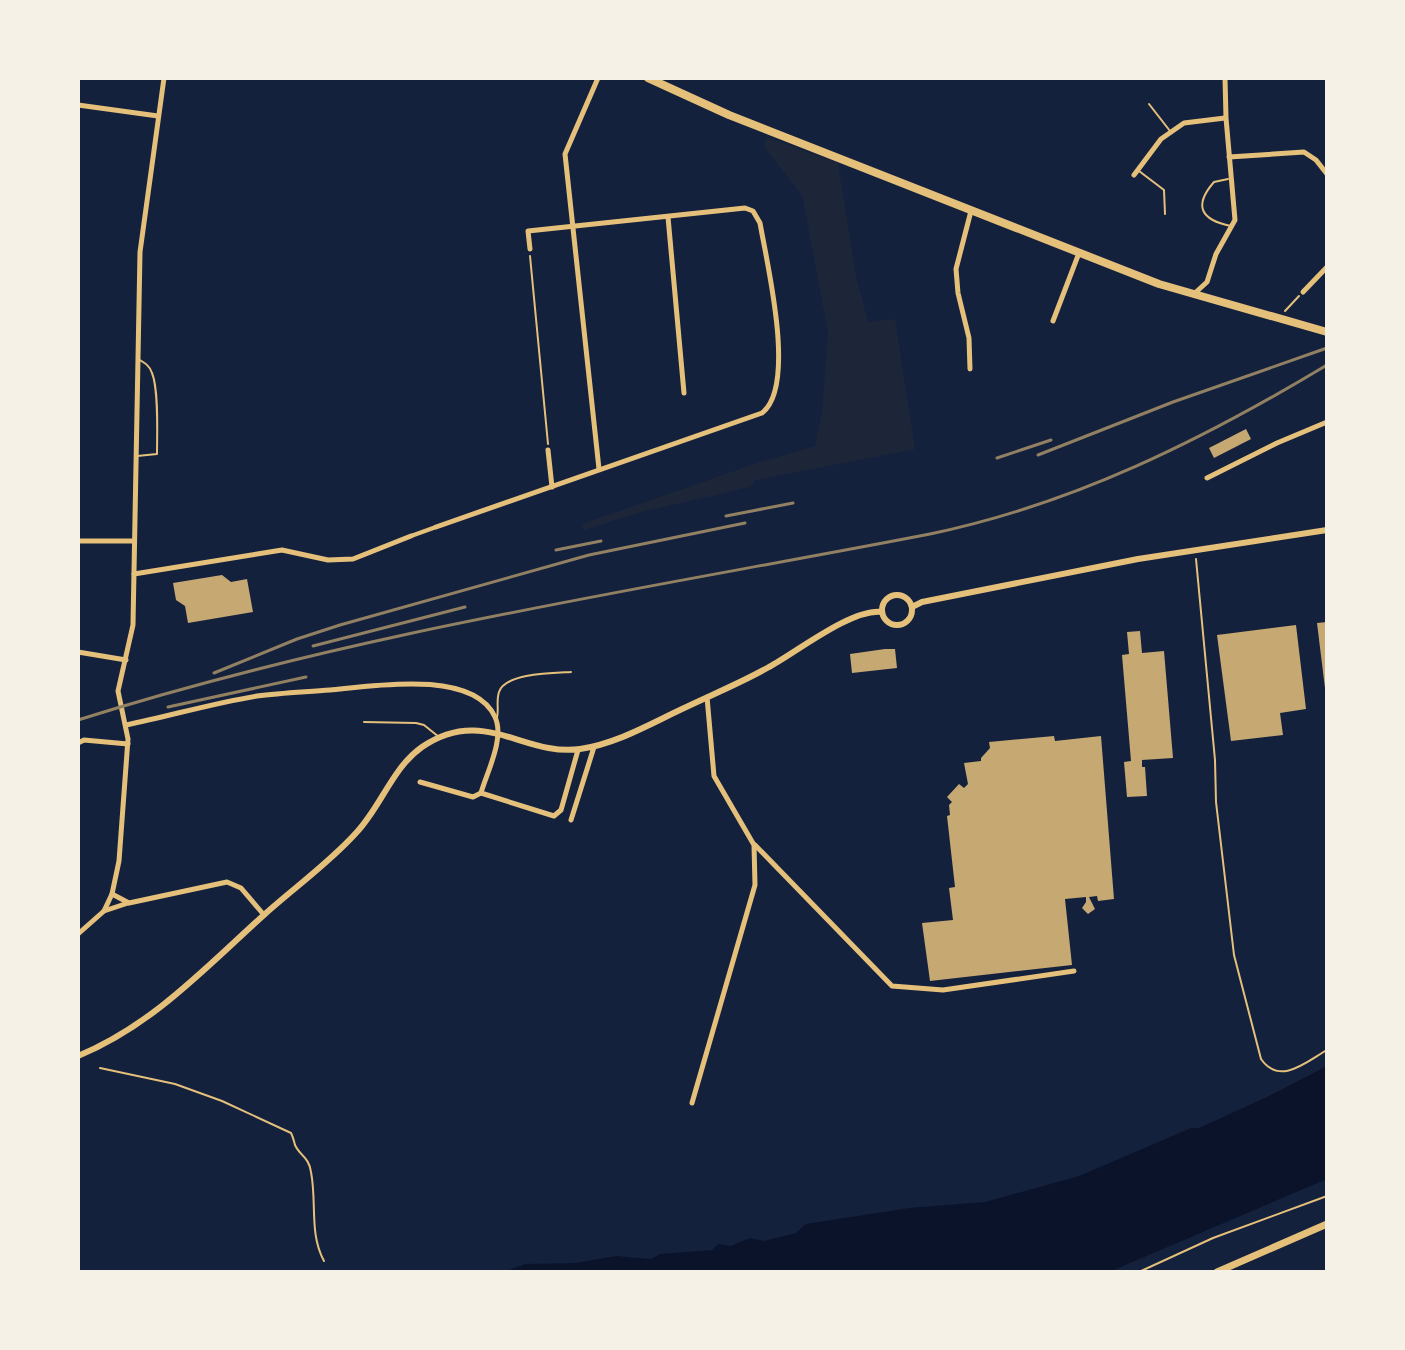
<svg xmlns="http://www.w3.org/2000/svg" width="1405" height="1350" font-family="'Public Sans',sans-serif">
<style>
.green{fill:#1d2539}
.water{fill:#0b132b}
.building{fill:#c6a872}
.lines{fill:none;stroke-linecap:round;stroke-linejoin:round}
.path{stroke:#e5c07b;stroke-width:2}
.service{stroke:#e5c07b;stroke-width:2}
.pedestrian{stroke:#e5c07b;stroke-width:4}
.minor{stroke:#e5c07b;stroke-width:5}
.tertiary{stroke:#e5c07b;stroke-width:6}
.secondary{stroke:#e5c07b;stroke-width:7}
.primary{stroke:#e5c07b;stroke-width:8}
.rail{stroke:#918062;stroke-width:3}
</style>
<rect width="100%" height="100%" fill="#14213d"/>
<polygon class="green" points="766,137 838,163 856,276 868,322 895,319 915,449 755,480 750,487 641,512 584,530 582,524 760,462 815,446 822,413 828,332 802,195 765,148"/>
<polygon class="water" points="1327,1066 1327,1179 1109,1272 504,1272 525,1264 575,1263 616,1256 651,1259 660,1254 712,1250 718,1244 731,1246 750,1238 764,1241 796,1233 806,1224 909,1208 985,1202 1079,1176 1191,1128 1199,1128 1267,1097"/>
<g class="building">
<polygon points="1246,429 1251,439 1214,458 1209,448"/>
<polygon points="222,575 231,582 247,579 253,612 188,623 185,606 176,600 173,583"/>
<polygon points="1327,622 1327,688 1325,688 1317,623"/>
<polygon points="1296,625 1306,709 1280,713 1283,735 1231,741 1217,635"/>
<polygon points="1140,631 1142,653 1164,651 1173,758 1142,760 1142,767 1145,767 1147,796 1127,797 1124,762 1131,761 1122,655 1129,654 1127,632"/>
<polygon points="885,649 895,649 897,668 852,673 850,654"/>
<polygon points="1054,736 1055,741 1101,736 1114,899 1098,901 1097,896 1089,897 1095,909 1088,914 1082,908 1086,902 1086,897 1065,899 1072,965 930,981 922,923 953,920 949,888 955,887 947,816 950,815 949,805 952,802 947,797 959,784 964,788 968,784 964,763 981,761 981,758 990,748 989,742"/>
</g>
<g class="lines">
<g class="path">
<polyline points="530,256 548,444"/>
<polyline points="1285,311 1299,296"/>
<path d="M1196,559L1215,760L1216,802L1234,955L1261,1059C1280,1086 1306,1062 1327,1050"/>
<path d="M100,1068L175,1084L222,1101L291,1133C293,1137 294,1141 295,1145C300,1156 309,1157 311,1172C317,1203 309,1233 324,1261"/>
<polyline points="1139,1272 1213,1238 1327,1196"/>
</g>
<g class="service">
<polyline points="1149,104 1170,131"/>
<polyline points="1139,171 1164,190 1165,214"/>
<path d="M1228,179L1214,182C1193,206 1201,220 1231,226"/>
<path d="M137,456L157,454C157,435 159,390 152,373C150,366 145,363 138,359"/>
<path d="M497,718C499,709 496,701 499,692C505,673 554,673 571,672"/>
<polyline points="364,722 416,723 424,725 439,737"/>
</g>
<polyline class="pedestrian" points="411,536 436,527"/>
<g class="minor">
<polyline points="598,78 565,154 599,469"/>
<polyline points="78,105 158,116"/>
<polyline points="1229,157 1304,152 1316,160 1327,174"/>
<polyline points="1134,175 1161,139 1184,123 1225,118"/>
<polyline points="668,217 684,393"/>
<polyline points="1303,292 1327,267"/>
<polyline points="1195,293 1207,282 1216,254 1235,220 1226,118 1225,78"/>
<polyline points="1053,321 1079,253"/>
<polyline points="970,369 969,338 958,293 956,269 971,211"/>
<polyline points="548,450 552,487"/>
<polyline points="1207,478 1277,443 1327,422"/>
<path d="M436,527L762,413C797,386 767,264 760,223L753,211L745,208L528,231L530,249"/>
<polyline points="78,541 134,541"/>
<polyline points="134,574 282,550 328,560 353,559 411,536"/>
<polyline points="78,652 126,660"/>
<path d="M126,725C170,716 213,703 257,696C281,693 306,692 330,690C372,686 473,669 495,717C505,738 487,772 481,793L554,816L561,810L578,750"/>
<polyline points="78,743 84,740 128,744"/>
<polyline points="420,782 473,797 481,793"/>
<polyline points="571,820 594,747"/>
<polyline points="755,845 892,986 943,990 1074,971"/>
<polyline points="112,894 129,903 227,882 241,888 264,915"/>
<polyline points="104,911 128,903"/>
<polyline points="78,934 104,911 112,894 119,861 128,739 118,691 133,625 140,252 164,78"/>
<polyline points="692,1103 755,885 754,845 714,776 707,697"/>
</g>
<g class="tertiary">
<circle cx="897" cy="610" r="15"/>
<polyline points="912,607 922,602 1138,559 1327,530"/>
<path d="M78,1056C153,1025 206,967 265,914C295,887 329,863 356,833C381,807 392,768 422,747C483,705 524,757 580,749C616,744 650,724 682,709C711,695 741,683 769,667C797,652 852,608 882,612"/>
</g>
<polyline class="secondary" points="1217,1272 1327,1224"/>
<polyline class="primary" points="648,78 729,115 1159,284 1327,332"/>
<g class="rail">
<polyline points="1038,455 1173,402 1327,348"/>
<polyline points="997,458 1051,440"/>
<polyline points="726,516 793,503"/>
<polyline points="556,550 601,541"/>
<polyline points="313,646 465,607"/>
<polyline points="214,673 297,639 340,625 589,555 745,523"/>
<polyline points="168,707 306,677"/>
<path d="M78,720C355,632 646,589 930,534C1074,504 1202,440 1327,365"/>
</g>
</g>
<rect width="1405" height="1350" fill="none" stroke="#f6f1e7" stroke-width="160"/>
</svg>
